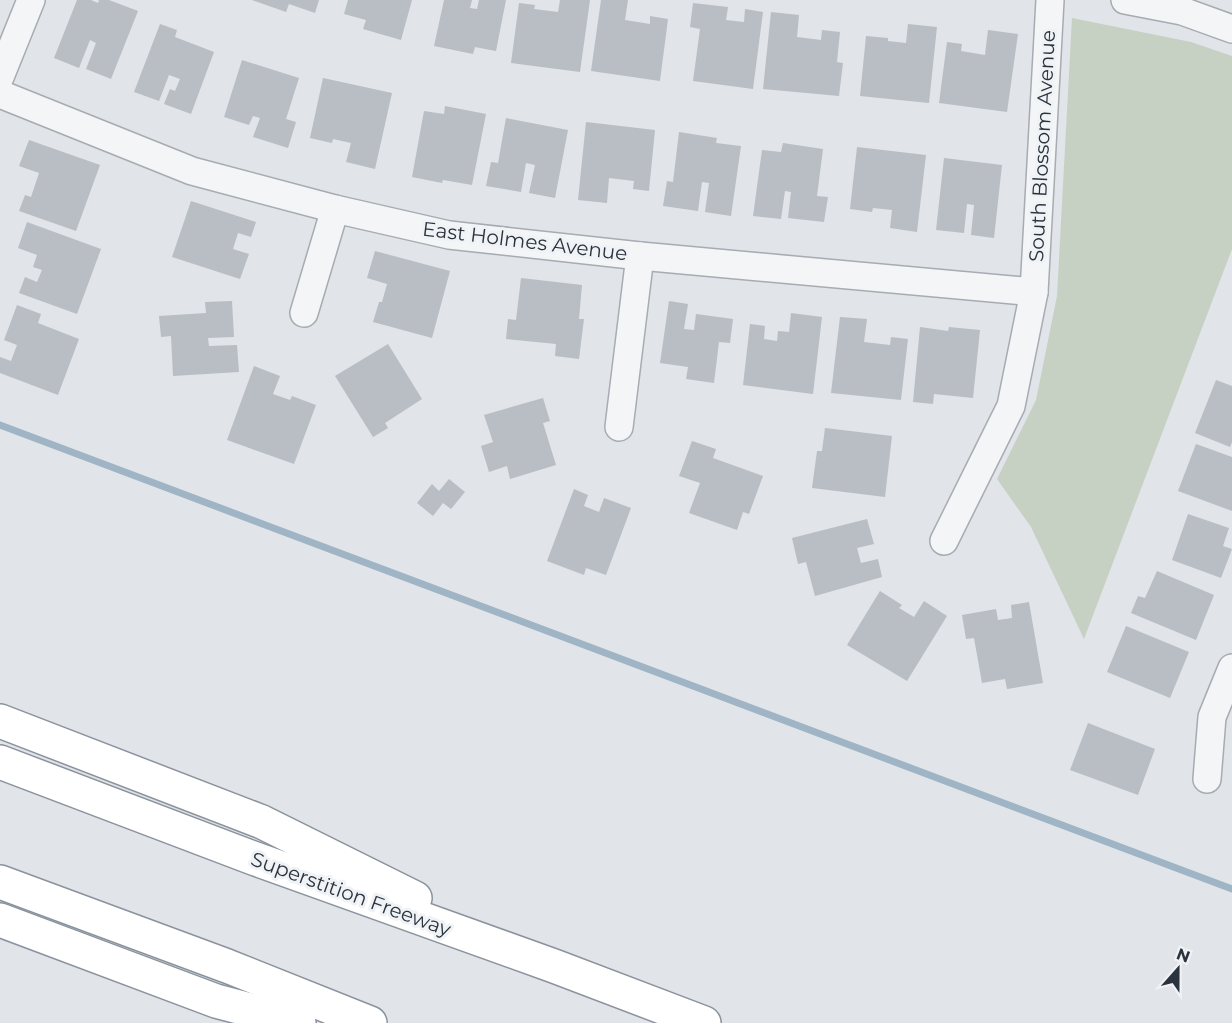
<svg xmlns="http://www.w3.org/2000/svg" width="1232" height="1023" font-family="Montserrat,sans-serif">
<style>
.green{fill:#c7d1c3}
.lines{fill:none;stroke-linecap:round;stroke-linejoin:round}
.stream{stroke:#9fb4c5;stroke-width:7}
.building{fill:#b8bec4}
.minor-casing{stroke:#a7abb2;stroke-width:30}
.highway-casing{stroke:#8a939d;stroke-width:36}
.minor{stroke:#f3f5f7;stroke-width:27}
.highway{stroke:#fff;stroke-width:33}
.labels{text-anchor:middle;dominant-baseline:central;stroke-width:6;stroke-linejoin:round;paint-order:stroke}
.street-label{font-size:20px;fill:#2b333e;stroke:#f0f3f6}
</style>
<rect width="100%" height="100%" fill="#e1e4e8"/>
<polygon class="green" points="1072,18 1191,42 1232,56 1232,249 1084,639 1031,527 997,479 1036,400 1057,296"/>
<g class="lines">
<polyline class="stream" points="0,425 1232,889"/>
</g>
<g class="building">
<polygon points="77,0 91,0 98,3 99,0 109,0 138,11 111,79 86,69 96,43 90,40 79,68 54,58"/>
<polygon points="252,0 319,0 315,13 289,4 286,12"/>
<polygon points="348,0 412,0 401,40 363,29 366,20 344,14"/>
<polygon points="444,0 472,0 470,8 477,9 479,0 506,0 496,51 475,47 473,54 434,46"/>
<polygon points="560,0 590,0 580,72 511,63 519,3 535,5 534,9 558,12"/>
<polygon points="601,0 628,0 625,20 650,24 650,16 668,19 660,81 591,71"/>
<polygon points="693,3 728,7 726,20 744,22 745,9 763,12 753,89 693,81 700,29 690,27"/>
<polygon points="771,12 799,15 797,37 821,40 822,30 840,32 837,62 843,63 839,96 763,89"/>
<polygon points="160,24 177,30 175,37 214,52 191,114 164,104 170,89 175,91 180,79 169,75 159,101 134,92"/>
<polygon points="908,24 937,27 929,103 860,96 866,36 888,38 888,41 906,43"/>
<polygon points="988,30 1018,34 1007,112 939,103 947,42 962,44 961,51 985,55"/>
<polygon points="242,60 299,78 286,119 296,122 288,148 253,137 260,118 253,116 249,125 224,117"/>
<polygon points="323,78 392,93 375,169 346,162 351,143 333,139 332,143 310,138"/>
<polygon points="445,106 486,114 472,185 443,180 442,183 412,177 424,111 444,114"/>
<polygon points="506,118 568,130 555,198 529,193 535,165 526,163 521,192 486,186 491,162 498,163"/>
<polygon points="586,122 655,130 649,191 633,189 634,181 609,178 607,203 578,200"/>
<polygon points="679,132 717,138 716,143 741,146 731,216 705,212 709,183 702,182 698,211 663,206 667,181 673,182"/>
<polygon points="29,140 100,165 76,231 19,211 25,195 31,197 39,173 19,166"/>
<polygon points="783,143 823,149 817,196 828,197 824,222 788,218 791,192 785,191 781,219 753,216 762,150 781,152"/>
<polygon points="857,147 926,155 917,232 890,228 892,210 873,208 872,212 850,209"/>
<polygon points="944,158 1002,165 994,238 971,235 974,205 967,204 964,233 936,230"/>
<polygon points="191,201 256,222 251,237 238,233 233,249 249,254 240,279 172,257"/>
<polygon points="27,222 101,249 77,314 19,293 25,277 37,282 42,270 33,267 37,255 18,248"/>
<polygon points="375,251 450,271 432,338 373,322 379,302 382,302 387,284 367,278"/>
<polygon points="521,278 582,285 579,319 584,319 579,359 555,356 556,344 506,339 508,319 516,320"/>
<polygon points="232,301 234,337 208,338 209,346 237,345 239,372 173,376 171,336 161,337 159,316 206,313 205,302"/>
<polygon points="669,301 688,304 684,329 694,330 696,314 733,319 730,343 719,342 714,383 686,379 688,367 660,363"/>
<polygon points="17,305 41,314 38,323 79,339 58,395 0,373 0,357 11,361 17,345 4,340"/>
<polygon points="791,313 822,317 813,394 743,385 750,324 765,326 764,339 777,341 778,331 789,332"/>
<polygon points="840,317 867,319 864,342 890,345 891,337 908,339 901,400 831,393"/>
<polygon points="920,327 948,331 949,327 980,330 973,398 934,394 933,404 913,402"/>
<polygon points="388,344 422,399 385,423 388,428 373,437 335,376"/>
<polygon points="254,366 280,376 273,394 290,400 292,396 316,405 294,464 227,440"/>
<polygon points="1216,380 1232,386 1232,442 1230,447 1195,433"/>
<polygon points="543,398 550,421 543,423 556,465 510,479 507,466 489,472 481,446 493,442 484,415"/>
<polygon points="825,428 892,436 885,497 812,488 817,451 822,451"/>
<polygon points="692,441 716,449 713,458 763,476 749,514 743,512 737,530 689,513 700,483 679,476"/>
<polygon points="1196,444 1232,457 1232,511 1178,491"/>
<polygon points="449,479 465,492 451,509 443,503 433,516 417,503 432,484 439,491"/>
<polygon points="574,489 588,495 584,506 599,512 604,498 631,508 606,575 586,568 584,575 547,561"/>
<polygon points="1188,514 1229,528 1223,546 1232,549 1221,578 1172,560"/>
<polygon points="867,519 874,544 857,548 861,563 878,559 882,577 815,596 806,562 798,564 792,538"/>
<polygon points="1157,571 1214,595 1196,640 1131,613 1138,596 1145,598"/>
<polygon points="880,591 902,605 899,608 914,617 924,601 947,616 907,681 847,645"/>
<polygon points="1029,602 1043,683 1007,689 1005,679 982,683 974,638 966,639 962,615 996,609 998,620 1012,618 1011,605"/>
<polygon points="1126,626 1189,652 1170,698 1107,672"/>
<polygon points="1088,723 1155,749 1138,795 1070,770"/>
</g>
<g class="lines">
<defs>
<g id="minor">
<polyline points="1125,0 1182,11 1232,29"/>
<polyline points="0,77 31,0"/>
<polyline points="0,94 192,171 335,209 449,235 640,256 1034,292"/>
<polyline points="304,313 335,209"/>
<polyline points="619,427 640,256"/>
<polyline points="944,541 1011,406 1034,292 1050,0"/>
<polyline points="1207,779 1212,717 1232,668"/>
</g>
<g id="highway">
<polyline points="0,721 262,822 415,898"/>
<polyline points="0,762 253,858 554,966 704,1023"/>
<polyline points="0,882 227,966 370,1023"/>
<polyline points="0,920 216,1001 299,1023"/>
</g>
</defs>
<use href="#minor" class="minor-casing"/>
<use href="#highway" class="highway-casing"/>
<use href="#minor" class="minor"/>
<use href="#highway" class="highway"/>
</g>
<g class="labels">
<g class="street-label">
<text transform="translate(1042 146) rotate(-87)">South Blossom Avenue</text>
<text transform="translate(525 241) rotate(7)">East Holmes Avenue</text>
<text transform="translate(351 894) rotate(20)">Superstition Freeway</text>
</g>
</g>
<g transform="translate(1178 969) rotate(21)" stroke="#f0f3f6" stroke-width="4.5" paint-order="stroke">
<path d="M0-4.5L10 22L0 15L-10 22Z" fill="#2b333e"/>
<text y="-9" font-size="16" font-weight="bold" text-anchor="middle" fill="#2b333e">N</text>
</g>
</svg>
